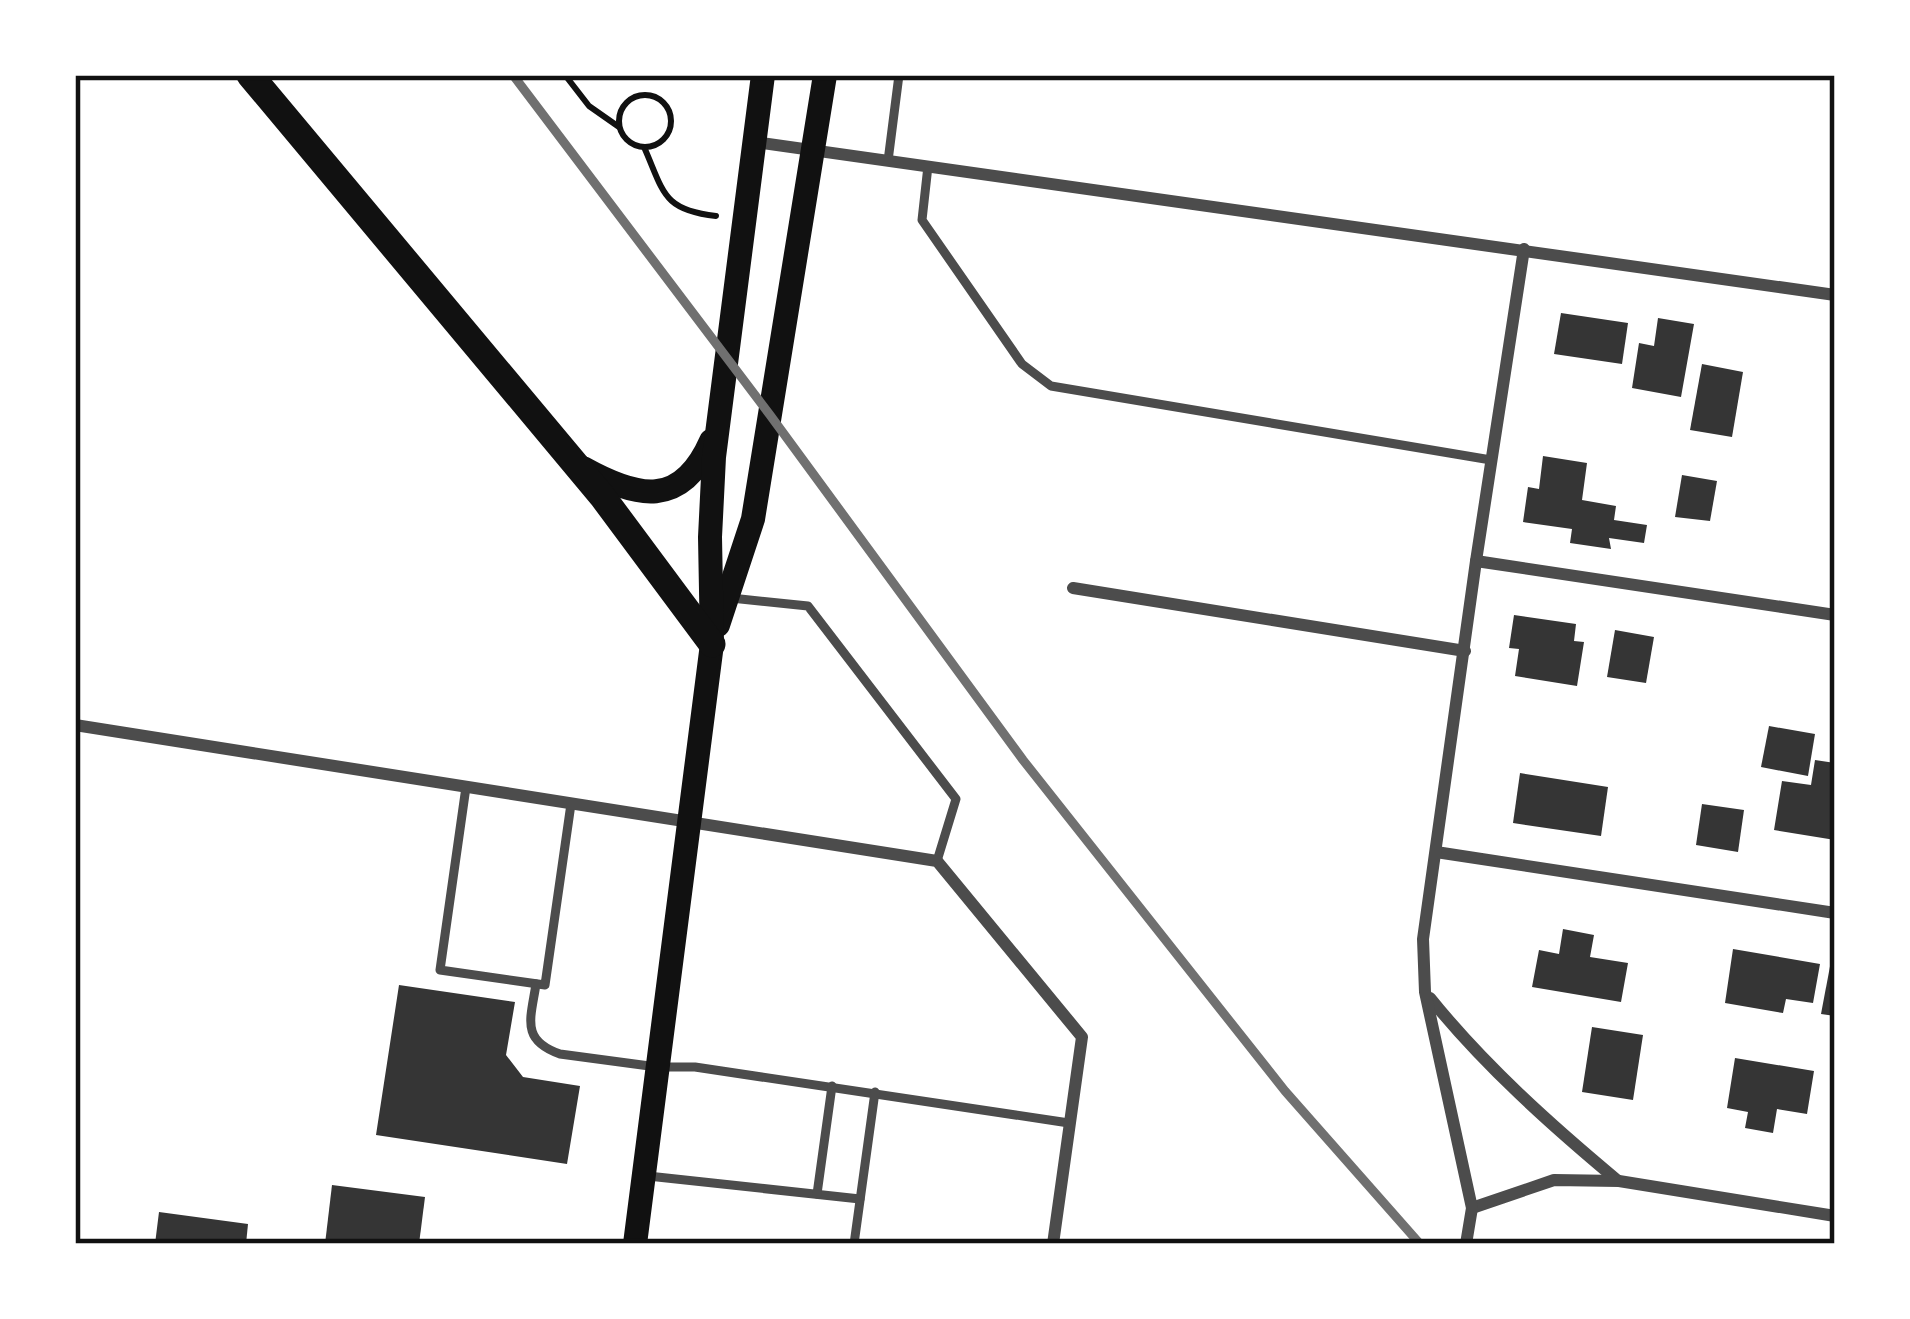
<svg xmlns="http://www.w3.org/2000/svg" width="1910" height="1319" font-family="'Alegreya Sans',sans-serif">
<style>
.building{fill:#353535}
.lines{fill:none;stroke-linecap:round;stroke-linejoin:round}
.path{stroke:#111;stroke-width:6}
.service{stroke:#4c4c4c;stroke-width:9}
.minor{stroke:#4c4c4c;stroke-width:12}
.secondary{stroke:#111;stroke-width:24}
.primary{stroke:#111;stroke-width:27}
.rail{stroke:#707070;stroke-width:9}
.neatline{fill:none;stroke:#111;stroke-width:4.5}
</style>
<rect width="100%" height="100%" fill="#fff"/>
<g class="building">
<polygon points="1561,313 1628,323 1622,364 1554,354"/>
<polygon points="1658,318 1694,324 1681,397 1632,388 1639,343 1654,346"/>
<polygon points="1702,364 1743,372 1732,437 1690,430"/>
<polygon points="1543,456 1587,463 1582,500 1616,506 1614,520 1647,525 1644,543 1609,538 1611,549 1570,543 1572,529 1523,522 1528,487 1539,489"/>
<polygon points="1682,475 1717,481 1710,521 1675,517"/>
<polygon points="1514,615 1576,624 1574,641 1584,642 1577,686 1515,676 1519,649 1509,648"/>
<polygon points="1615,630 1654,637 1646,683 1607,677"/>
<polygon points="1769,726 1815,734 1808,776 1761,767"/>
<polygon points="1815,760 1835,763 1835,840 1774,830 1782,781 1811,785"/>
<polygon points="1520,773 1608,787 1601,836 1513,823"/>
<polygon points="1702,804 1744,810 1738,852 1696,845"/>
<polygon points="1563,929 1594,935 1590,957 1628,963 1621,1002 1532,987 1539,950 1559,954"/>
<polygon points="1733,949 1820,964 1813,1003 1786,999 1783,1013 1725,1003"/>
<polygon points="1831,961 1835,962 1835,1016 1821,1014"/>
<polygon points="399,985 515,1002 506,1055 523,1077 580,1086 567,1164 376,1135"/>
<polygon points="1592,1027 1643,1035 1633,1100 1582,1092"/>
<polygon points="1735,1058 1814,1071 1807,1114 1777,1109 1773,1133 1745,1128 1748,1112 1727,1108"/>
<polygon points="332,1185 425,1197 419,1244 325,1244"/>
<polygon points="159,1212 248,1224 246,1244 155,1244"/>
</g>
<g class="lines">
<g class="path">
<polyline points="565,75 589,106 619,127"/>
<circle cx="645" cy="121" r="26"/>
<path d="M644,147C664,192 662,210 716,216"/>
</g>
<g class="service">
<polyline points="888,161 899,75"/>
<polyline points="928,166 922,220 1022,364 1051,386 1491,460"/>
<polyline points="731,598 808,606 956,799 937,861"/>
<polyline points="466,787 440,970 545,985 571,804"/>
<path d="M536,984C531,1018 520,1040 560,1054L657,1067H695L1069,1123"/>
<polyline points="648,1176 860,1199"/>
<polyline points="817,1194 832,1086"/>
<polyline points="854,1244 875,1092"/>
</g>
<g class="minor">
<polyline points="755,142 1835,295"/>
<polyline points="1476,561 1835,615"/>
<polyline points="1073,588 1465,651"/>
<polyline points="75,725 937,861 1082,1037 1053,1244"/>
<polyline points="1436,852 1835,913"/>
<path d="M1430,998C1484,1065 1551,1125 1617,1180"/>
<polyline points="1472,1208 1554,1180 1619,1181 1835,1216"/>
<polyline points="1466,1244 1472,1208 1425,992 1423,939 1476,561 1524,249"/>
</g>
<g class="secondary">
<path d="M583,468C637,498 681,509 711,441"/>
<polyline points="718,625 753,519 825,75"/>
<polyline points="635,1244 712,644 710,537 714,457 763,75"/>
</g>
<polyline class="primary" points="250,75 602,496 712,644"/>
<polyline class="rail" points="513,75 770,415 1023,760 1285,1091 1420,1244"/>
</g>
<rect width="1910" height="1319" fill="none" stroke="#ffffff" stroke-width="156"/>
<rect x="78" y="78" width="1754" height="1163" class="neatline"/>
</svg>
